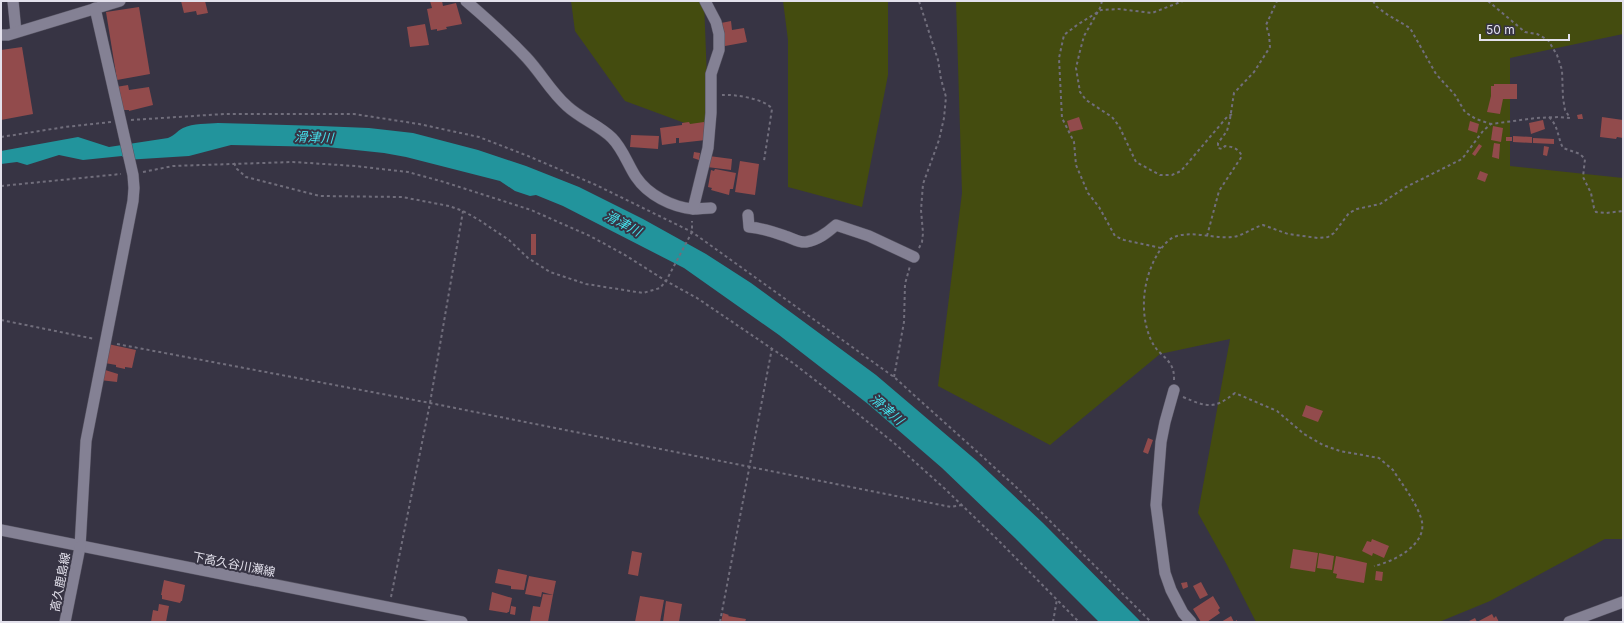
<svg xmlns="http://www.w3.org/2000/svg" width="1624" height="623" font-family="Inter,'Noto Sans JP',sans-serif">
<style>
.green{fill:#444c0f}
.water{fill:#22949c}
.building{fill:#924b4c}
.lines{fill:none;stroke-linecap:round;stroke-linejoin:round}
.minor-casing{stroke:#555260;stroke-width:12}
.secondary-casing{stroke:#555260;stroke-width:12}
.path{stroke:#716e7c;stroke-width:2;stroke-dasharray:3 3;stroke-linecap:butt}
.minor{stroke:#848194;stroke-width:11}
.secondary{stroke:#848194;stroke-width:11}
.labels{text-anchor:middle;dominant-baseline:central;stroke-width:4;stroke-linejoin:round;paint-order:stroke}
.street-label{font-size:12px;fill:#e3e1ec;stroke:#373444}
.water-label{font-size:13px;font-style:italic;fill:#44e0ea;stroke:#373444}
</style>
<rect width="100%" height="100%" fill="#373444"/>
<g class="green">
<polygon points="571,1 704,1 709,132 625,101 575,31"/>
<polygon points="783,1 888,1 888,75 862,207 788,187 788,40"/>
<polygon points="956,1 1623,1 1623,34 1510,58 1510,166 1623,178 1623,539 1605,539 1490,601 1439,622 1256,622 1227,565 1198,513 1230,339 1160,354 1050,445 938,386 962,193"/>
</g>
<path class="water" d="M218,123L320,126L369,128L413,133L478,150L526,166L579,187L643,219L706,254L751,283L876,375L977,461L1043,523L1141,622H1099L1015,538L942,468L868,404L779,335L684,268L563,206L536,195L530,196L515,191L500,181L406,157L384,153L327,147L231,145L189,156L125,160L122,156L83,160L59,155L27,165L17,162L1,164V151L78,137L109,147L168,138C174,136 177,131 183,128C193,123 208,124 218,123Z"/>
<g class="building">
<polygon points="181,1 205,1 208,13 197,15 196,11 184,13"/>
<polygon points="430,1 442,1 443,6 456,3 462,24 446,27 447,29 437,31 437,29 431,30 427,9 432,8"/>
<polygon points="139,7 150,74 117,80 106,12"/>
<polygon points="731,21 732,30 744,28 747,42 725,46 721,23"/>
<polygon points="425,24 429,45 410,47 407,27"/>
<polygon points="22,47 33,114 1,120 1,50"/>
<polygon points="1494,84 1517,84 1517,99 1503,99 1500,114 1487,112 1491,96 1491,86 1494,86"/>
<polygon points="128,85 129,90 149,87 153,105 129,111 129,110 124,110 124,108 120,108 116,87"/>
<polygon points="1582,114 1583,119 1578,119 1577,115"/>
<polygon points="1079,117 1083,129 1070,132 1067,121"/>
<polygon points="1602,117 1623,120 1623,138 1617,137 1616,139 1600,137"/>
<polygon points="1543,120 1545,129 1531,134 1529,123"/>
<polygon points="1470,121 1479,124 1477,133 1468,130"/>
<polygon points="689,122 690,124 704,122 706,140 679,143 679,138 676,138 676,143 662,145 660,128 682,125 682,123"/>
<polygon points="1493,126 1503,128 1501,142 1491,140"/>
<polygon points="631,135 659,136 658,149 630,147"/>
<polygon points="1513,136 1532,137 1532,143 1513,142"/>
<rect x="1506" y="137" width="6" height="4"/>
<polygon points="1533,138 1554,139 1554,144 1533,143"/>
<polygon points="1494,143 1500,144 1499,159 1492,157"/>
<polygon points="1479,144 1482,146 1475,156 1472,154"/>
<polygon points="1544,146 1549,147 1547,156 1543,155"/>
<polygon points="694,152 700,153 699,160 693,158"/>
<polygon points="709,156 732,159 731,170 707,167"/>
<polygon points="740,161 759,164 755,195 735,192"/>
<polygon points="715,169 736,173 733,189 730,189 729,195 711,190 712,188 708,187 711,170 714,171"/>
<polygon points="1480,171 1488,174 1485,182 1477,179"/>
<rect x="531" y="234" width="5" height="21"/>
<polygon points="108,344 136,350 132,368 125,367 125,369 116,367 116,365 105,363"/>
<polygon points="102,369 118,374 117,382 100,380"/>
<polygon points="1306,405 1323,411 1318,422 1302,416"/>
<polygon points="1148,438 1153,440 1148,454 1143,452"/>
<polygon points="1372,539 1389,546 1384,558 1373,553 1372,556 1362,551 1367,541 1371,542"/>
<polygon points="1293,549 1318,553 1315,572 1290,568"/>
<polygon points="632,551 642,553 638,576 628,574"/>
<polygon points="1319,553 1334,556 1332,570 1317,568"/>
<polygon points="1336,556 1367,563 1364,583 1336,578 1337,574 1333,573"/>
<polygon points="498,569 527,575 524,590 511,589 511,586 495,583"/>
<polygon points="1376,571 1383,572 1382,581 1375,580"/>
<polygon points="529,576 556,581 553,595 542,592 541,597 525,594"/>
<polygon points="164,580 185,585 182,601 181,601 180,603 162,599 162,595 161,595"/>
<polygon points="1187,582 1188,587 1183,589 1181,583"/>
<polygon points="1201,582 1208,595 1200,599 1193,586"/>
<polygon points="492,592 512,598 509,612 508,612 507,613 489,610"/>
<polygon points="543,594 553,595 548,622 530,622 533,606 540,607"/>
<polygon points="640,596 664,600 660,622 635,622"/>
<polygon points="1213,596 1220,608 1218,610 1220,613 1207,622 1201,622 1193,609"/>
<polygon points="666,601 682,604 679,622 663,622"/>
<polygon points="159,604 169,606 166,622 151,622 153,610 158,611"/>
<polygon points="511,606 516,607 515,615 510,614"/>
<polygon points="723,613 729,615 728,616 746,619 745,622 721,622"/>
<polygon points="1492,614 1494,618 1496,616 1499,622 1467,622 1475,618 1477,622"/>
<polygon points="1231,616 1234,622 1237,620 1237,622 1221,622"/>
</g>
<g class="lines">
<defs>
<g id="minor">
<polyline points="13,1 16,32"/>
<path d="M466,1C487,19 507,37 526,57C541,73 551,92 567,106C581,119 599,125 612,138C623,149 628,165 636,177C648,195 672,207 693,209C699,209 705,208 711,208"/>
<polyline points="1,35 8,35 120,1"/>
<polyline points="693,209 708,148 711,113 711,74 719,50 719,34 716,22 705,1"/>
<path d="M748,215L749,227C761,228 774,232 785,236C792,238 799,243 806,242C818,240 827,233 836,225L869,236L914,257"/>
<polyline points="1174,390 1165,422 1161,442 1156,505 1165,573 1171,590 1183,613 1191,622"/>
<polyline points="80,547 86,441 133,201 134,188 133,175 95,8"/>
<polyline points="1569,622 1623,602"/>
</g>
<g id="secondary">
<polyline points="1,530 462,622"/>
<polyline points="65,622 80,547"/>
</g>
</defs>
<use href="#minor" class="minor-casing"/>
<use href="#secondary" class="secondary-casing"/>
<g class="path">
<polyline points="1102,1 1100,8 1084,36 1080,51 1076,68 1080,92 1086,100 1112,117 1119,126 1136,162 1160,175 1172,175 1181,171 1227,117 1232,114"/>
<polyline points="1373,1 1377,7 1388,15 1410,28 1436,74 1455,95 1465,112 1476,119 1491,124"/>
<path d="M722,95C734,94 766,99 772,109L764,161"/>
<path d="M1549,117C1559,127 1557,136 1563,148L1580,154L1585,159L1583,177L1591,193L1594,208L1596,212L1606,213L1623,211"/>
<polyline points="131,120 224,114 354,114 419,124 479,137 528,156 596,185 692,232 894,377 1014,485 1151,622"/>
<polyline points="1,137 65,127 111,122"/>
<polyline points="234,163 237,169 246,177 320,196 402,197 449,206 463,211 479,220 509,240 528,258 550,272 586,284 643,293 660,288 666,281 692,232 692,221"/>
<polyline points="143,172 173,166 293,162 355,166 408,172 444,182 531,210 590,236 625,255 666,281 697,298 793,363 833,394 894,443 944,488 994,536 1079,622"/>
<polyline points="1,186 121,174"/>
<path d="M1207,236L1219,191L1242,156C1238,148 1233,147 1225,146L1222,149L1218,148V143L1227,131L1230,119L1234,93L1254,72L1270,47L1269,35L1266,25L1277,1"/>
<polyline points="919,248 922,242 923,233 921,210 923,184 939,140 944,118 946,97 941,79 938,60 919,1"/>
<polyline points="1161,248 1124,240 1115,236 1099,207 1088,193 1076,165 1074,142 1062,118 1059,58 1064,35 1077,25 1101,10 1119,9 1152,13 1183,1"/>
<polyline points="1,320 95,339"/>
<polyline points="117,344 430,403 951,507 962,505"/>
<polyline points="894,377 904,322 905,284 910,266"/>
<path d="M1174,380C1175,358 1159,358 1151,340C1139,313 1143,279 1157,255C1161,248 1167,240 1174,237C1192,230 1213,239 1232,237C1243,236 1252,228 1263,225L1288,234L1318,238L1328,237L1334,233L1349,213L1357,209L1380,204L1406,187L1462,159L1483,131L1491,124L1536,118L1558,117L1570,118L1565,110L1563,98L1562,70L1557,55L1548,40L1537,34L1525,32L1488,1"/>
<path d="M1183,397C1207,407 1213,410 1235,393L1277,411L1304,434L1323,445L1340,451L1379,458L1393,470C1402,484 1416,502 1421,518C1430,544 1393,562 1374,566"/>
<polyline points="391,597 430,403 463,211"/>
<polyline points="720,622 772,348"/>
<polyline points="1053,622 1057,599"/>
</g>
<use href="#minor" class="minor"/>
<use href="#secondary" class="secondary"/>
</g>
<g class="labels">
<g class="street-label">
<text transform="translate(234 564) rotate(11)">下高久谷川瀬線</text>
<text transform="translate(60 582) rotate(-79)">高久鹿島線</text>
</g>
<g class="water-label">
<text transform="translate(314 137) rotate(2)">滑津川</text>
<text transform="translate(623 223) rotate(28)">滑津川</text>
<text transform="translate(887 409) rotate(41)">滑津川</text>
</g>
</g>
<rect width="1624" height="623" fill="none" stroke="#e3e1ec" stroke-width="4"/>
<path d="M1480 34v6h89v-6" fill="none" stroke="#e3e1ec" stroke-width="2"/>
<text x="1486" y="34" font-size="12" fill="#e3e1ec" stroke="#373444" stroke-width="3" paint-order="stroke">50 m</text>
</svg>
